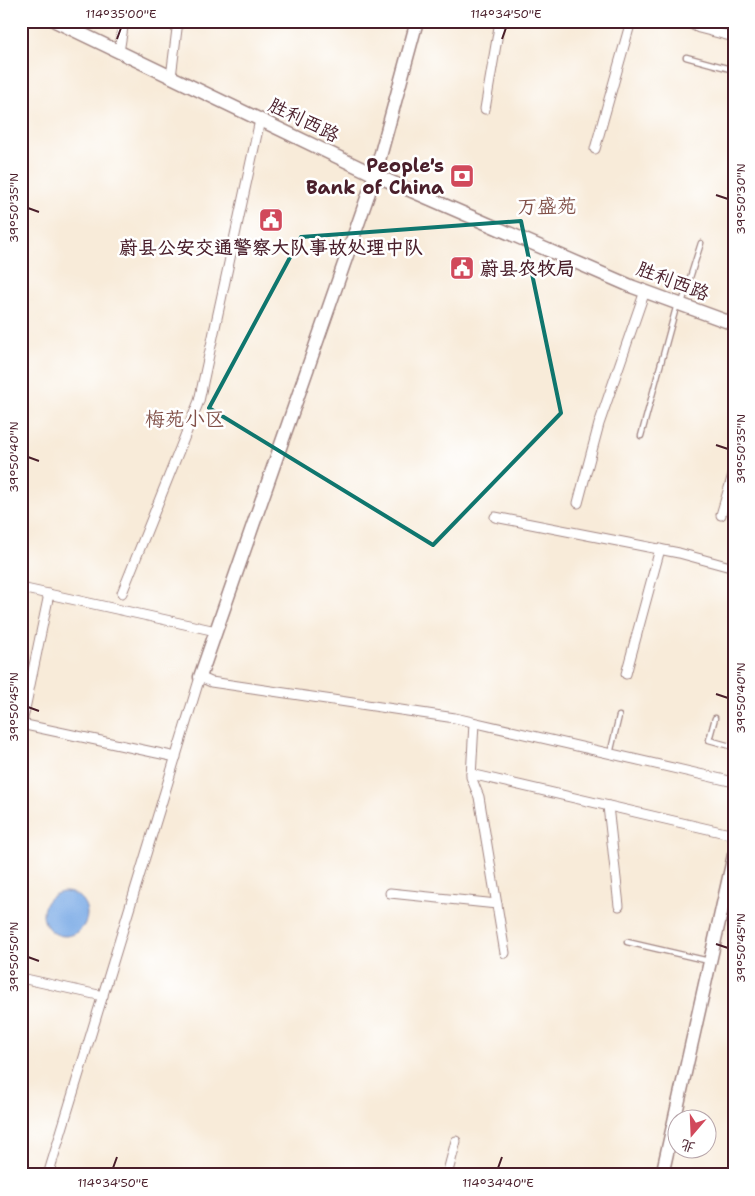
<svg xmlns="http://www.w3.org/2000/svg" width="755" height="1196" font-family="'Shantell Sans','LXGW WenKai TC',sans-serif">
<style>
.water{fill:#7babe6;stroke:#626588}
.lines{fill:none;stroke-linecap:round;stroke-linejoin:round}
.lane-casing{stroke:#a18582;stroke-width:7}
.street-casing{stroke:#a18582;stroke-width:11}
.secondary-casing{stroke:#a18582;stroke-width:15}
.lane{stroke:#fff;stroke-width:4.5}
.street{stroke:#fff;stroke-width:9}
.secondary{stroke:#fff;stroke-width:12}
.marked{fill:none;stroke:#0f766e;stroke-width:4;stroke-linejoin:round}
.ticks{fill:none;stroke:#4a1f2b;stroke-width:2}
.labels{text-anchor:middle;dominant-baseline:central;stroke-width:5;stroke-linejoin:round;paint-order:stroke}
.street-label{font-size:19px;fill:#4a1f2b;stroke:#fff}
.poi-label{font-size:19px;font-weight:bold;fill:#4a1f2b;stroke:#fff;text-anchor:end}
.neighbourhood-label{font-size:20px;fill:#825149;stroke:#fff}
.neatline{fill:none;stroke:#4a1f2b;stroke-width:2}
.ticks-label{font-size:12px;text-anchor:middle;fill:#4a1f2b}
</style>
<rect width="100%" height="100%" fill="#fff"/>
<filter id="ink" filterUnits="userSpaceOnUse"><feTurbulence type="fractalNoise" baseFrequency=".02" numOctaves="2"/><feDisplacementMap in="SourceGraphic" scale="10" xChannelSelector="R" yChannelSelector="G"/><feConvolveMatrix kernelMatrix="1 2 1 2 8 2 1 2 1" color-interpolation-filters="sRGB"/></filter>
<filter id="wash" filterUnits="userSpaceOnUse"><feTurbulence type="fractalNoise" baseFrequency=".0096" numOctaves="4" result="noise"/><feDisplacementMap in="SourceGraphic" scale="20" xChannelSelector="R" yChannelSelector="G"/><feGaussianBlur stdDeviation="1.12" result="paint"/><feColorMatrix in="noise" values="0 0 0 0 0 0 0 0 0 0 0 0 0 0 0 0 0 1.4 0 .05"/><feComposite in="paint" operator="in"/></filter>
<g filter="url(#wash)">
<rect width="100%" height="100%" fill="#f8ebd9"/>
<circle class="water" cx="65" cy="914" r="22"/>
</g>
<g filter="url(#ink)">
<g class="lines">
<defs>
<g id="lane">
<polyline points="686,57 734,70"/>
<polyline points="682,303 701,243"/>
<polyline points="641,436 677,304"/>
<polyline points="715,718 709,740 734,747"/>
<polyline points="610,754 619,716"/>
<polyline points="627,942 709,961"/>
</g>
<g id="street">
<polyline points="685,21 699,28 734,37"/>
<polyline points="119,52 124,21"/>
<polyline points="171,77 178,21"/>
<polyline points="485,109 500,21"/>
<polyline points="595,149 631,21"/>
<polyline points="578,503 599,424 645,291"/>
<polyline points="721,515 734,471"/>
<polyline points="495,517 679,553 734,568"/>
<polyline points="21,588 216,631"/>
<polyline points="122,593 199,401 260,120"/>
<polyline points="626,674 660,549"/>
<polyline points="474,723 471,777 479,797 505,953"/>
<polyline points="21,724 176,757"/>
<polyline points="21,728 49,594"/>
<polyline points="471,774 734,835"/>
<polyline points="608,806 619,906"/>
<polyline points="390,893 497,904"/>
<polyline points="723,901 734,904"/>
<polyline points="21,978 103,996"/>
<polyline points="48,1175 200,677 211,682 455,718 734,782"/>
<polyline points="447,1175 456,1141"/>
</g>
<g id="secondary">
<polyline points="55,21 375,175 633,287 734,324"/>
<polyline points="200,677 375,175 417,21"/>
<polyline points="662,1175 734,855"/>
</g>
</defs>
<use href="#lane" class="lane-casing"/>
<use href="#street" class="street-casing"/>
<use href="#secondary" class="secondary-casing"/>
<use href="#lane" class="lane"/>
<use href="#street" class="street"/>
<use href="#secondary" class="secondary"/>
</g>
</g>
<path class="marked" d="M521,221L561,413L433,545L209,408L301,237Z"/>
<path class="ticks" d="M117,39L121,28M502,39L506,28M716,195L728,199M28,208L39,212M716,445L728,449M28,457L39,461M716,694L728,698M28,707L39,711M716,944L728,948M28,957L39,961M113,1168L117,1157M498,1168L502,1157"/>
<defs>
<symbol id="bank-square" viewBox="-11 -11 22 22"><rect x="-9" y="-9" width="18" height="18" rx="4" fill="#d1495b" stroke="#fff"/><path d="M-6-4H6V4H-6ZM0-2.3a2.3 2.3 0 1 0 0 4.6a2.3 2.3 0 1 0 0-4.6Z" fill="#fff"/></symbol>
<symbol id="civic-square" viewBox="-11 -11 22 22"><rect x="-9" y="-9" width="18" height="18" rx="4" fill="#d1495b" stroke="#fff"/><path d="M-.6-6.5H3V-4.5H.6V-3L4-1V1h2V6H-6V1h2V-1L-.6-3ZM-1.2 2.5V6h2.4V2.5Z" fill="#fff"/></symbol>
</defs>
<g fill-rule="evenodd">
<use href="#bank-square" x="448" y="162" width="28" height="28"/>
<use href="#civic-square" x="257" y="206" width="28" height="28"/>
<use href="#civic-square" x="448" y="254" width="28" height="28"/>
</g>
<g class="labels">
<g class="street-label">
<text transform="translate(304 120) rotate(26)">胜利西路</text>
<text transform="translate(673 281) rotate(21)">胜利西路</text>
</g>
<g class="poi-label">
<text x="444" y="165">People's<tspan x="444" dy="22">Bank of China</tspan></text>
<text x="271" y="247" text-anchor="middle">蔚县公安交通警察大队事故处理中队</text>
<text x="480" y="268" text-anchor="start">蔚县农牧局</text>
</g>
<g class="neighbourhood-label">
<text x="547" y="206">万盛苑</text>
<text x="185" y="419">梅苑小区</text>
</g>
</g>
<rect width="755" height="1196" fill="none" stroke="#fff" stroke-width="55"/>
<g transform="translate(692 1134) rotate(199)"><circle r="24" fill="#ffffff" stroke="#b7a5aa"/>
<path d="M0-4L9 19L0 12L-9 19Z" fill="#d1495b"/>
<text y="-8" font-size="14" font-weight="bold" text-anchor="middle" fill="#4a1f2b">北</text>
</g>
<rect x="28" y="28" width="700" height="1140" class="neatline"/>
<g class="ticks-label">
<text x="121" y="18">114°35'00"E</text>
<text x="506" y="18">114°34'50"E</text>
<text transform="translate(741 199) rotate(-90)" y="4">39°50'30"N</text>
<text transform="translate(14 208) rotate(-90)" y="4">39°50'35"N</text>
<text transform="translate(741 449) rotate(-90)" y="4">39°50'35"N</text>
<text transform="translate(14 457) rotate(-90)" y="4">39°50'40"N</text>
<text transform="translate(741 698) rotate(-90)" y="4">39°50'40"N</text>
<text transform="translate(14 707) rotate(-90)" y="4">39°50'45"N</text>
<text transform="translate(741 948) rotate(-90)" y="4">39°50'45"N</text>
<text transform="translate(14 957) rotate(-90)" y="4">39°50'50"N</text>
<text x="113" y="1187">114°34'50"E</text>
<text x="498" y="1187">114°34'40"E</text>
</g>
</svg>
